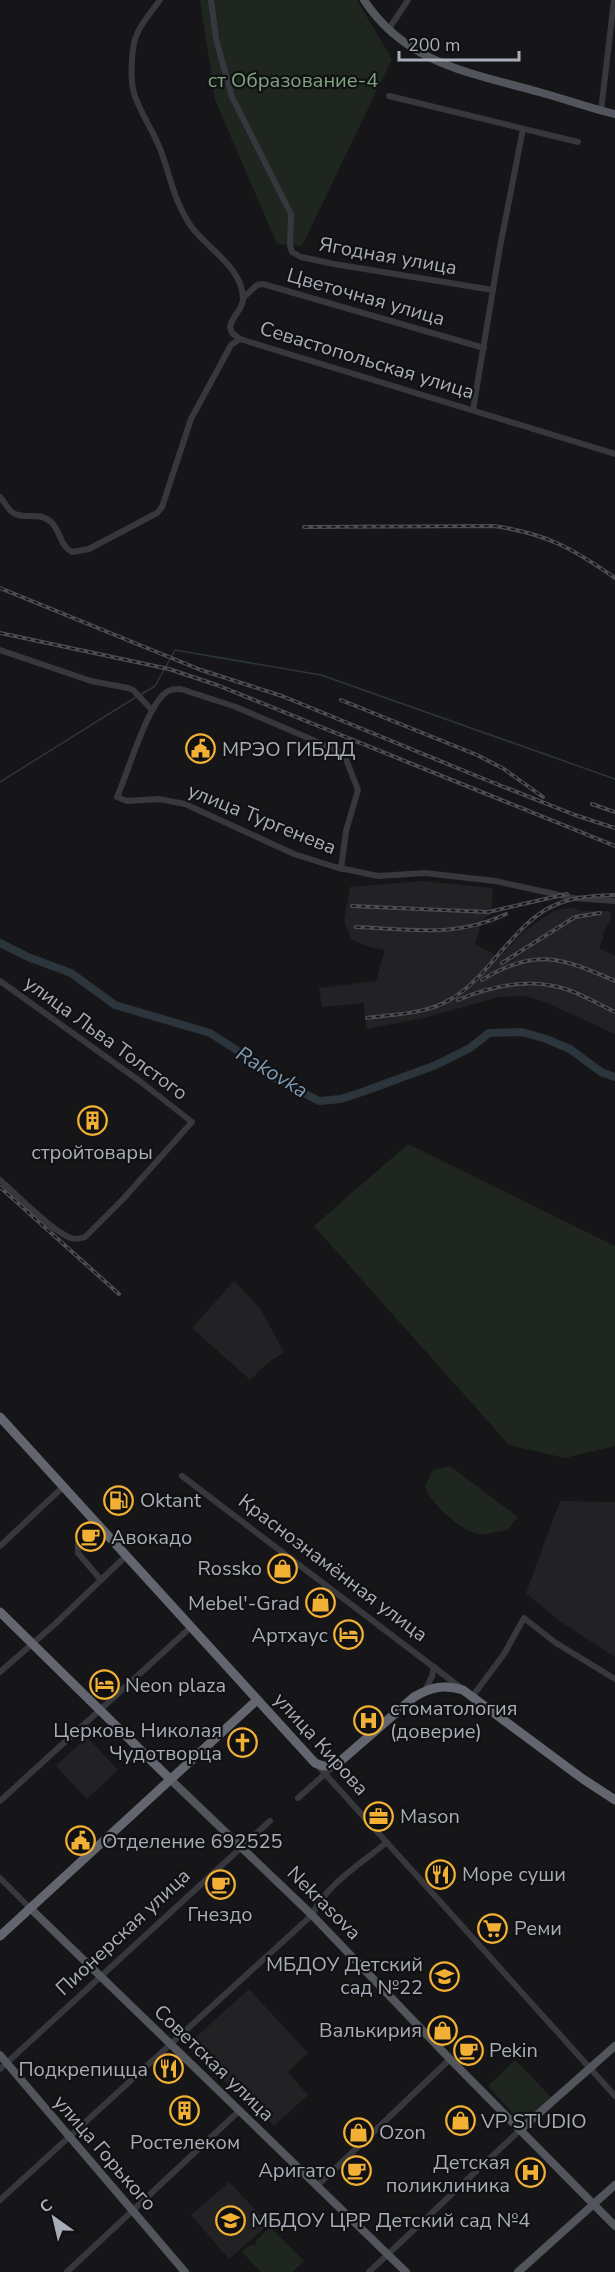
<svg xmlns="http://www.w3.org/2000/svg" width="615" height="2272" font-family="'Nunito Sans',sans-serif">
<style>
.built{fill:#222225}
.green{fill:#1e261f}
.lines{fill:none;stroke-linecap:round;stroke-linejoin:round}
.stream{stroke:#2c353c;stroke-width:1.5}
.river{stroke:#2c353c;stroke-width:8}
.minor{stroke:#37383d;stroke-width:6}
.major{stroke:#53555c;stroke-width:8}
.highway{stroke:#63666e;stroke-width:9}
.rail-casing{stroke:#4a4c52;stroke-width:4}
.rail{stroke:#111113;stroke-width:1.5;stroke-dasharray:4.5;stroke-linecap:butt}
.labels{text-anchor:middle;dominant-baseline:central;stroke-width:4.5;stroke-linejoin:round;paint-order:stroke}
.park-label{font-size:20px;fill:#7fa381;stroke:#111113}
.street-label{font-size:20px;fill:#a8adb8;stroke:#111113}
.poi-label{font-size:20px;fill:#a8adb8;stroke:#111113;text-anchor:start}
.water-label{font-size:21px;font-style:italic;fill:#7f9bb3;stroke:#111113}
</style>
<rect width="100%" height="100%" fill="#161618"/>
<g class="built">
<polygon points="422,881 493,888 491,914 482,920 475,944 500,957 522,933 553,911 574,907 581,911 609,911 612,917 602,935 604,936 599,948 615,956 615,1034 545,1002 525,996 499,997 424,1018 366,1029 364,1003 322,1007 319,988 376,981 385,950 369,947 351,939 344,921 350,887"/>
<polygon points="234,1281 260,1308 284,1352 265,1365 250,1380 192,1328"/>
<polygon points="560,1501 615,1502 615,1657 558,1620 526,1593"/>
<polygon points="87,1737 118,1770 87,1799 56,1766"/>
<polygon points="249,1989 308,2053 288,2072 308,2095 274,2126 186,2046"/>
<polygon points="229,2182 269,2224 229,2259 191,2215"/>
</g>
<g class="green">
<polygon points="200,0 357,0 392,59 302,246 277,244 215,100"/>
<polygon points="408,1144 615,1246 615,1446 565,1458 509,1445 314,1226"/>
<path d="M450,1466L518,1517L507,1530C498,1531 486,1535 478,1534C461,1531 428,1501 425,1486L433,1470Z"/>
<polygon points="515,2060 552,2098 523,2124 488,2086"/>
<polygon points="268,2229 272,2229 304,2261 292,2272 261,2272 242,2252 250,2245 255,2245 256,2241"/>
</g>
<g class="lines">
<g class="stream">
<polyline points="140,695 155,686 175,650 321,675 615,779"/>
<polyline points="0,782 136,697"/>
</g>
<polyline class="river" points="0,943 28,957 71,973 115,1005 210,1033 249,1058 271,1076 319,1101 341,1099 365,1091 436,1065 470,1048 489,1033 522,1032 546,1039 570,1049 601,1072 615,1077"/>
<g class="minor">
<path d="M160,0C152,11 142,22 137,34C131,46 130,80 134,93C139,111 154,132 161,151C170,176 175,204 191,226C207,249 243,267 243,299C243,309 232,316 230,327L232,333L240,339"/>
<polyline points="211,0 216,39 232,97 291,214 290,246 292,252 301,257 334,264 493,290"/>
<polyline points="388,30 408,0"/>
<polyline points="389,96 578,142"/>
<polyline points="601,111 614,0"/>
<polyline points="243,298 257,285 263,284 484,348"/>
<polyline points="473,410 500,247 523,129"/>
<path d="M0,497C4,501 7,508 12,512C22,521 38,510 51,522C61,531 59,545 72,552L89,549L157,513L162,507L191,419L231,345L240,339L615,454"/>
<polyline points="0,650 91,681 128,688 133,690 151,709"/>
<path d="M341,869L346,831L358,790L346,759L341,752L236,707L181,689C174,689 169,689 164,694C146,710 128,772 117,797L127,801L159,799L185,804L294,854L335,867L378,876L425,873L495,881L573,898L615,901"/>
<path d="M0,981L141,1082L192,1122L124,1198L85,1237C80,1238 76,1240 71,1238C53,1232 16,1194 0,1180"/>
<polyline points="182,1476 460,1687"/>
<polyline points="97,1522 78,1539 78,1553 101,1580"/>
<polyline points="0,1546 64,1486"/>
<polyline points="351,1626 355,1645"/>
<polyline points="0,1672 55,1624 127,1555"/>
<polyline points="425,1691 432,1676 434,1667"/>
<polyline points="472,1697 504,1654 524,1618 556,1643 615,1679"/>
<polyline points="318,1766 615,2096"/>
<polyline points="298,1798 335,1765"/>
<polyline points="0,1801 191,1627"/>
<polyline points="0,1878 30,1908"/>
<polyline points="0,2069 270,1821"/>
<polyline points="318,2185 450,2059"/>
<path d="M0,2200L312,1915C327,1884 360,1864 386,1843"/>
<polyline points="67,2272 239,2111"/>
<polyline points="369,2272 520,2130"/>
</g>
<g class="major">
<path d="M364,0C406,64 471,73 539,92C565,99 589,108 615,114"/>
<polyline points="170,1779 312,1915 450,2059 615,2226"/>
<polyline points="30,1908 406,2272"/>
<polyline points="0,2055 185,2272"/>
<polyline points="520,2130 615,2046"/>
<polyline points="518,2272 615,2185"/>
</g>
<g class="highway">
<path d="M0,1417L315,1763L323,1766L336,1765L414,1697C431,1687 444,1684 463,1690L583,1779L615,1800"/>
<polyline points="0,1612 170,1779"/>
<polyline points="0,1936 257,1700"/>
</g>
<defs>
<g id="rail">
<path d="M304,527L494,526C547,534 572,548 615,578"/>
<polyline points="0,588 201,670 282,696 484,779 575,815 615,828"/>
<polyline points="0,633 169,669 217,685 615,846"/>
<polyline points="341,700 477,755 504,769 543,797"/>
<polyline points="592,804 615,812"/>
<polyline points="352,906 488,912 567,894"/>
<path d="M356,927C408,929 457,938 506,914"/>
<polyline points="502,963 575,917 600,913"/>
<path d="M482,980C535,947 563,958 615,981"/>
<path d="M458,1000C489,987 521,979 554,986C575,990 596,1003 615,1012"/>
<path d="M367,1018C395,1014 427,1014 451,999C467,990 480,976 492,962C533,915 547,896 614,895"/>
<polyline points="0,1187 119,1294"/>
</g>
</defs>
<use href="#rail" class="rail-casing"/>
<use href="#rail" class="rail"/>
</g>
<defs>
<symbol id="civic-ring" viewBox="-11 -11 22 22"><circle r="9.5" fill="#111113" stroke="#f2b134" stroke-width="1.5"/><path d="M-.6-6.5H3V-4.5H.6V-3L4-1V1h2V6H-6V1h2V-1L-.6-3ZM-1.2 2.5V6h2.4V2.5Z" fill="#f2b134"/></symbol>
<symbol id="building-ring" viewBox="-11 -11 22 22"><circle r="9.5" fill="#111113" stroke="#f2b134" stroke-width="1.5"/><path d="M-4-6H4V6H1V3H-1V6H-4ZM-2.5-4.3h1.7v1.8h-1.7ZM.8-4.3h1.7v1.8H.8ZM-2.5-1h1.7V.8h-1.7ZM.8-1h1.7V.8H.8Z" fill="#f2b134"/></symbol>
<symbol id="fuel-ring" viewBox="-11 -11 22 22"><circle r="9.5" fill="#111113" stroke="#f2b134" stroke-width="1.5"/><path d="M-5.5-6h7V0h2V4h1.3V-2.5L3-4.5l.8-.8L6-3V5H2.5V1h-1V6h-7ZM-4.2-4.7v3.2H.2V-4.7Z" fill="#f2b134"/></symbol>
<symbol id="cafe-ring" viewBox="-11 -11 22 22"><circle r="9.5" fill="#111113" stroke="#f2b134" stroke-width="1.5"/><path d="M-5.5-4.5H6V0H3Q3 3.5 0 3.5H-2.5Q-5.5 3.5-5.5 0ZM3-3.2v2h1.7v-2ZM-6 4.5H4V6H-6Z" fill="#f2b134"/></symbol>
<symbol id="shop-ring" viewBox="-11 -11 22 22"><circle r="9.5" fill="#111113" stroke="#f2b134" stroke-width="1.5"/><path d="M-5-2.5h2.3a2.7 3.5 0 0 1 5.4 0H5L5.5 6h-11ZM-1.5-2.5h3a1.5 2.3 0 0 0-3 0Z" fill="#f2b134"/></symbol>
<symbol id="hotel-ring" viewBox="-11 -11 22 22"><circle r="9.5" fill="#111113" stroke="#f2b134" stroke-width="1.5"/><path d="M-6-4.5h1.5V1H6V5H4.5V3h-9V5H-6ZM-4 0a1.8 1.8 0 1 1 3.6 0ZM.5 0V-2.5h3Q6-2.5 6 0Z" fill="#f2b134"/></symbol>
<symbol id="hospital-ring" viewBox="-11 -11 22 22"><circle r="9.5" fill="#111113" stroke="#f2b134" stroke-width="1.5"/><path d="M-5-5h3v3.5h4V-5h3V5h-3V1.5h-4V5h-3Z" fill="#f2b134"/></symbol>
<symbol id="church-ring" viewBox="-11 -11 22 22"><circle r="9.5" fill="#111113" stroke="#f2b134" stroke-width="1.5"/><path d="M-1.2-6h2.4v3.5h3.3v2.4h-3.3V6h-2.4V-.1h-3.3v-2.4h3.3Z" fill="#f2b134"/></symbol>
<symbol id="office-ring" viewBox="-11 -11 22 22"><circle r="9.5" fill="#111113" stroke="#f2b134" stroke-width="1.5"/><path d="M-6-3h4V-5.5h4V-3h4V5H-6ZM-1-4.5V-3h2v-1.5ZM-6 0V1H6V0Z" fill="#f2b134"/></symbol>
<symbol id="restaurant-ring" viewBox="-11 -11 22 22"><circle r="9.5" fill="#111113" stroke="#f2b134" stroke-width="1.5"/><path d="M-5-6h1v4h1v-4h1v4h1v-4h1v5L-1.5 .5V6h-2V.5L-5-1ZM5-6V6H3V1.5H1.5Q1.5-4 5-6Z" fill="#f2b134"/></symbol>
<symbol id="supermarket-ring" viewBox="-11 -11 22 22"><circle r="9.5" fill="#111113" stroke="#f2b134" stroke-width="1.5"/><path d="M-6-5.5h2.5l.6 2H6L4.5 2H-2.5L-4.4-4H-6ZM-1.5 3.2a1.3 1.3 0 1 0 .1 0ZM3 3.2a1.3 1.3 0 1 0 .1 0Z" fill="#f2b134"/></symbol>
<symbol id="school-ring" viewBox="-11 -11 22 22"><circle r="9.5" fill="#111113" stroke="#f2b134" stroke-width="1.5"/><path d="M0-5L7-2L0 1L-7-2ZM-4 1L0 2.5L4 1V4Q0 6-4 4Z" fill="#f2b134"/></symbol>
</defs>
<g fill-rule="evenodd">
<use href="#civic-ring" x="184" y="732" width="33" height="33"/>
<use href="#building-ring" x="76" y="1104" width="33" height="33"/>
<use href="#fuel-ring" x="102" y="1484" width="33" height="33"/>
<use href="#cafe-ring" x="74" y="1520" width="33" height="33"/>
<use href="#shop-ring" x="266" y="1552" width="33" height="33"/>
<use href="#shop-ring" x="304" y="1586" width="33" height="33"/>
<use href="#hotel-ring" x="332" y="1618" width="33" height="33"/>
<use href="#hotel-ring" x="88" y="1668" width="33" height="33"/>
<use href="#hospital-ring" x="352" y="1704" width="33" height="33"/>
<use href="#church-ring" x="226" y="1726" width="33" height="33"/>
<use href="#office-ring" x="362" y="1800" width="33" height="33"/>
<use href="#civic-ring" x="64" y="1824" width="33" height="33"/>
<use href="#restaurant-ring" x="424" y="1858" width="33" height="33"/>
<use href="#cafe-ring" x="204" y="1868" width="33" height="33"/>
<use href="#supermarket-ring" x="476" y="1912" width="33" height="33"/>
<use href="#school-ring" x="428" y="1960" width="33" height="33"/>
<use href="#shop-ring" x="426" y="2014" width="33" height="33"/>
<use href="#cafe-ring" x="452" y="2034" width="33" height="33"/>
<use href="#restaurant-ring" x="152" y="2052" width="33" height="33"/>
<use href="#building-ring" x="168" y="2094" width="33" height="33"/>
<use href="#shop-ring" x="444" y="2104" width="33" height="33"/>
<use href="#shop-ring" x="342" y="2116" width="33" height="33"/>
<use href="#cafe-ring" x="340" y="2154" width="33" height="33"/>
<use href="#hospital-ring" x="514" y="2156" width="33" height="33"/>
<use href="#school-ring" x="214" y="2204" width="33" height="33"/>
</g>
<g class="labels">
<g class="park-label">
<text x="293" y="80">ст Образование-4</text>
</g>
<g class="street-label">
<text transform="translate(388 256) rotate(10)">Ягодная улица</text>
<text transform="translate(366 297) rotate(16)">Цветочная улица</text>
<text transform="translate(367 360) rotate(17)">Севастопольская улица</text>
<text transform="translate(262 819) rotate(22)">улица Тургенева</text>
<text transform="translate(106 1038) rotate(36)">улица Льва Толстого</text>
<text transform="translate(333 1568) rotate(37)">Краснознамённая улица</text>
<text transform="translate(321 1744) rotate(48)">улица Кирова</text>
<text transform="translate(324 1903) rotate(45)">Nekrasova</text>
<text transform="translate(123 1932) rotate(-43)">Пионерская улица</text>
<text transform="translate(214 2063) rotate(44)">Советская улица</text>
<text transform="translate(105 2153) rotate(49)">улица Горького</text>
</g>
<g class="poi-label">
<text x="222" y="749">МРЭО ГИБДД</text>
<text x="92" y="1152" text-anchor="middle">стройтовары</text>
<text x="140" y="1500">Oktant</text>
<text x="111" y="1537">Авокадо</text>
<text x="262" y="1568" text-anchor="end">Rossko</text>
<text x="300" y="1603" text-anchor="end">Mebel'-Grad</text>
<text x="328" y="1635" text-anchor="end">Артхаус</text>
<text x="125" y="1685">Neon plaza</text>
<text x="390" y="1708">стоматология<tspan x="390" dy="23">(доверие)</tspan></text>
<text x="222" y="1730" text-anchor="end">Церковь Николая<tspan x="222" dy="23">Чудотворца</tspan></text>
<text x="400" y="1816">Mason</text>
<text x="102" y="1841">Отделение 692525</text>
<text x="462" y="1874">Море суши</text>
<text x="220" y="1914" text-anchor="middle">Гнездо</text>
<text x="514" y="1928">Реми</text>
<text x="423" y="1964" text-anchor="end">МБДОУ Детский<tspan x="423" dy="23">сад №22</tspan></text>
<text x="422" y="2030" text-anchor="end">Валькирия</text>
<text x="489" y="2050">Pekin</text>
<text x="148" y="2069" text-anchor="end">Подкрепицца</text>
<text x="481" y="2121">VP STUDIO</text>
<text x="379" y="2132">Ozon</text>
<text x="185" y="2142" text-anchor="middle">Ростелеком</text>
<text x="510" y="2162" text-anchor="end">Детская<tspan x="510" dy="23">поликлиника</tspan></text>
<text x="336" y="2170" text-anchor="end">Аригато</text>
<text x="251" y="2220">МБДОУ ЦРР Детский сад №4</text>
</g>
<g class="water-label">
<text transform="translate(272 1072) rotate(31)">Rakovka</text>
</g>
</g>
<g transform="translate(54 2218) rotate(326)" stroke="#111113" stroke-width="4.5" paint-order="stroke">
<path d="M0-4.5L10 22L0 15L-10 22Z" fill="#a8adb8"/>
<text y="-9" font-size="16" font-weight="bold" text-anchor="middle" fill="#a8adb8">С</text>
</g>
<path d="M399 51v9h120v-9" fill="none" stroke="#a8adb8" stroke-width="3"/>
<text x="408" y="51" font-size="18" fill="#a8adb8" stroke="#111113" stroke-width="4.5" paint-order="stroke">200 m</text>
</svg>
